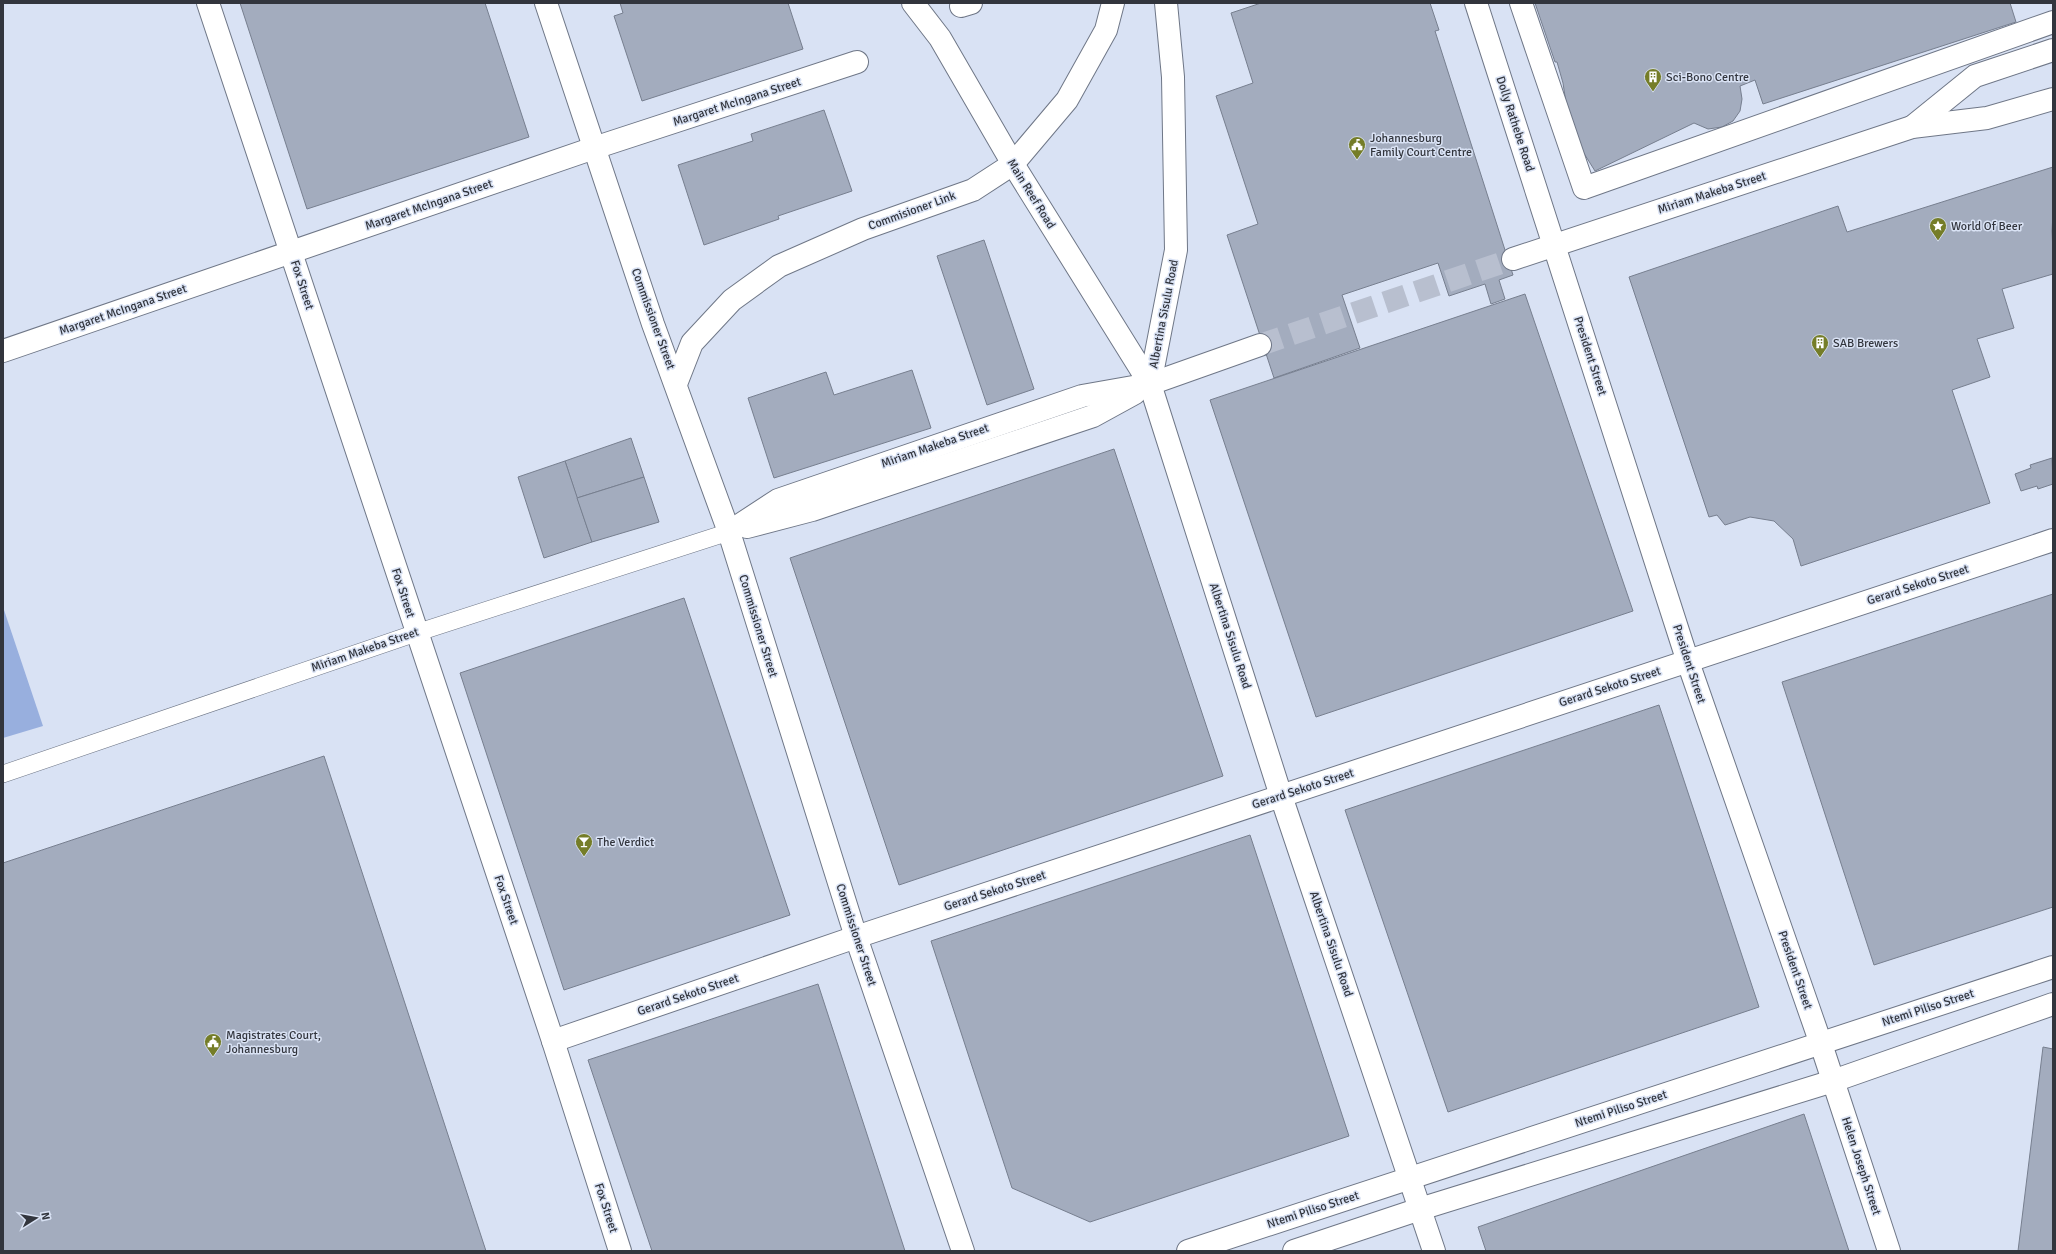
<svg xmlns="http://www.w3.org/2000/svg" width="2056" height="1254" font-family="Signika,sans-serif">
<style>
.green{fill:#98afde}
.building{fill:#a3acbe;stroke:#777f8f}
.lines{fill:none;stroke-linecap:round;stroke-linejoin:round}
.tertiary-tunnel{stroke:#b8bfcf;stroke-width:22;stroke-dasharray:22 11;stroke-linecap:butt}
.service-casing{stroke:#6f7787;stroke-width:18}
.pedestrian-casing{stroke:#6f7787;stroke-width:24}
.minor-casing{stroke:#6f7787;stroke-width:24}
.tertiary-casing{stroke:#6f7787;stroke-width:24}
.primary-casing{stroke:#6f7787;stroke-width:24}
.service{stroke:#fff;stroke-width:17}
.pedestrian{stroke:#fff;stroke-width:22}
.minor{stroke:#fff;stroke-width:22}
.tertiary{stroke:#fff;stroke-width:22}
.primary{stroke:#fff;stroke-width:22}
.labels{text-anchor:middle;dominant-baseline:central;stroke-width:3;stroke-linejoin:round;paint-order:stroke}
.poi-label{font-size:12px;fill:#32353d;stroke:#d9e2f4;text-anchor:start}
.street-label{font-size:12px;fill:#32353d;stroke:#d9e2f4}
</style>
<rect width="100%" height="100%" fill="#d9e2f4"/>
<polygon class="green" points="3,607 43,726 3,738"/>
<g class="building">
<polygon points="240,3 485,3 529,137 307,209"/>
<polygon points="620,3 788,3 803,49 642,101 614,16 623,13"/>
<polygon points="1261,3 1430,3 1439,30 1435,31 1513,275 1499,280 1505,299 1491,304 1485,284 1449,296 1438,263 1342,295 1360,348 1274,378 1227,235 1258,224 1216,96 1253,83 1231,13"/>
<polygon points="1535,3 2010,3 2016,22 1763,104 1755,80 1740,86 1742,99 1740,111 1733,121 1722,127 1708,129 1694,123 1595,171 1580,147 1566,103 1563,83 1557,62 1555,62"/>
<polygon points="824,110 852,191 778,216 779,219 704,245 678,165 753,141 751,134"/>
<polygon points="2053,167 2053,274 2002,289 2014,328 1977,339 1990,377 1952,390 1990,503 1801,566 1793,539 1774,521 1750,517 1725,525 1717,515 1709,517 1629,277 1838,206 1847,232"/>
<polygon points="2053,214 2053,253 2052,231"/>
<polygon points="984,240 1034,389 987,405 937,256"/>
<polygon points="1525,294 1633,611 1316,717 1210,400"/>
<polygon points="912,370 931,428 774,478 748,398 826,372 834,395"/>
<polygon points="631,438 644,477 577,498 565,461"/>
<polygon points="1114,449 1223,776 899,885 790,558"/>
<polygon points="2052,458 2053,484 2038,489 2037,486 2021,491 2015,474 2031,468 2030,465"/>
<polygon points="565,461 592,542 544,558 518,477"/>
<polygon points="644,477 659,522 592,542 577,498"/>
<polygon points="2053,594 2053,907 1874,965 1782,682"/>
<polygon points="684,598 790,915 564,990 460,673"/>
<polygon points="1659,705 1759,1007 1448,1112 1345,810"/>
<polygon points="324,756 486,1251 3,1251 3,863"/>
<polygon points="1250,835 1349,1136 1090,1222 1012,1188 931,941"/>
<polygon points="818,984 905,1251 652,1251 588,1060"/>
<polygon points="2043,1047 2053,1049 2053,1251 2018,1251"/>
<polygon points="1804,1114 1849,1251 1486,1251 1478,1227"/>
</g>
<g class="lines">
<polyline class="tertiary-tunnel" points="1260,345 1513,259"/>
<defs>
<polyline id="service" points="3,774 416,633 729,532"/>
<polyline id="pedestrian" points="1521,3 1584,188 2053,22"/>
<g id="minor">
<polyline points="208,3 553,1041 620,1251"/>
<polyline points="1476,3 1688,662 1821,1044 1889,1251"/>
<polyline points="961,6 971,3"/>
<polyline points="3,351 594,148 857,62"/>
<polyline points="747,527 812,510 1093,416 1135,393"/>
<polyline points="729,532 778,500 1082,396 1150,384"/>
<polyline points="553,1041 856,937 2053,540"/>
</g>
<g id="tertiary">
<polyline points="1912,127 1975,76 2053,50"/>
<polyline points="1513,259 1912,127 1987,118 2053,99"/>
<polyline points="1150,384 1260,345"/>
<polyline points="1188,1251 2053,967"/>
<polyline points="1294,1251 1420,1209 1833,1081 2053,1004"/>
</g>
<g id="primary">
<polyline points="546,3 653,324 729,532 856,937 963,1251"/>
<polyline points="913,3 940,38 1013,164 1150,384"/>
<polyline points="1166,3 1173,77 1176,250 1150,384 1281,796 1434,1251"/>
<polyline points="676,384 692,343 732,300 779,266 863,229 973,190 1013,164 1067,100 1106,30 1113,3"/>
</g>
</defs>
<use href="#service" class="service-casing"/>
<use href="#pedestrian" class="pedestrian-casing"/>
<use href="#minor" class="minor-casing"/>
<use href="#tertiary" class="tertiary-casing"/>
<use href="#primary" class="primary-casing"/>
<use href="#service" class="service"/>
<use href="#pedestrian" class="pedestrian"/>
<use href="#minor" class="minor"/>
<use href="#tertiary" class="tertiary"/>
<use href="#primary" class="primary"/>
</g>
<defs>
<symbol id="building-pin" viewBox="-11 -11 22 30"><path d="M0 17L-7.5 6A9.5 9.5 0 1 1 7.5 6Z" fill="#757d28" stroke="#d9e2f4"/><path d="M-4-6H4V6H1V3H-1V6H-4ZM-2.5-4.3h1.7v1.8h-1.7ZM.8-4.3h1.7v1.8H.8ZM-2.5-1h1.7V.8h-1.7ZM.8-1h1.7V.8H.8Z" fill="#fff"/></symbol>
<symbol id="civic-pin" viewBox="-11 -11 22 30"><path d="M0 17L-7.5 6A9.5 9.5 0 1 1 7.5 6Z" fill="#757d28" stroke="#d9e2f4"/><path d="M-.6-6.5H3V-4.5H.6V-3L4-1V1h2V6H-6V1h2V-1L-.6-3ZM-1.2 2.5V6h2.4V2.5Z" fill="#fff"/></symbol>
<symbol id="sight-pin" viewBox="-11 -11 22 30"><path d="M0 17L-7.5 6A9.5 9.5 0 1 1 7.5 6Z" fill="#757d28" stroke="#d9e2f4"/><path d="M0-6L1.8-2.2L6-1.7L2.9 1.2L3.7 5.4L0 3.3L-3.7 5.4L-2.9 1.2L-6-1.7L-1.8-2.2Z" fill="#fff"/></symbol>
<symbol id="bar-pin" viewBox="-11 -11 22 30"><path d="M0 17L-7.5 6A9.5 9.5 0 1 1 7.5 6Z" fill="#757d28" stroke="#d9e2f4"/><path d="M-6-5H6L.8 .8V4.5H3.5V6h-7V4.5H-.8V.8Z" fill="#fff"/></symbol>
</defs>
<g fill-rule="evenodd">
<use href="#building-pin" x="1643" y="67" width="20" height="27"/>
<use href="#civic-pin" x="1347" y="135" width="20" height="27"/>
<use href="#sight-pin" x="1928" y="216" width="20" height="27"/>
<use href="#building-pin" x="1810" y="333" width="20" height="27"/>
<use href="#bar-pin" x="574" y="832" width="20" height="27"/>
<use href="#civic-pin" x="203" y="1032" width="20" height="27"/>
</g>
<g class="labels">
<g class="poi-label">
<text x="1666" y="77">Sci-Bono Centre</text>
<text x="1370" y="138">Johannesburg<tspan x="1370" dy="14">Family Court Centre</tspan></text>
<text x="1951" y="226">World Of Beer</text>
<text x="1833" y="343">SAB Brewers</text>
<text x="597" y="842">The Verdict</text>
<text x="226" y="1035">Magistrates Court,<tspan x="226" dy="14">Johannesburg</tspan></text>
</g>
<g class="street-label">
<text transform="translate(737 102) rotate(-18)">Margaret McIngana Street</text>
<text transform="translate(1515 124) rotate(72)">Dolly Rathebe Road</text>
<text transform="translate(1712 193) rotate(-18)">Miriam Makeba Street</text>
<text transform="translate(1031 194) rotate(58)">Main Reef Road</text>
<text transform="translate(429 205) rotate(-19)">Margaret McIngana Street</text>
<text transform="translate(912 211) rotate(-20)">Commisioner Link</text>
<text transform="translate(302 285) rotate(72)">Fox Street</text>
<text transform="translate(123 310) rotate(-19)">Margaret McIngana Street</text>
<text transform="translate(1164 314) rotate(-79)">Albertina Sisulu Road</text>
<text transform="translate(653 319) rotate(70)">Commissioner Street</text>
<text transform="translate(1590 356) rotate(72)">President Street</text>
<text transform="translate(935 446) rotate(-19)">Miriam Makeba Street</text>
<text transform="translate(1918 585) rotate(-18)">Gerard Sekoto Street</text>
<text transform="translate(403 593) rotate(72)">Fox Street</text>
<text transform="translate(758 626) rotate(73)">Commissioner Street</text>
<text transform="translate(1230 636) rotate(72)">Albertina Sisulu Road</text>
<text transform="translate(365 650) rotate(-19)">Miriam Makeba Street</text>
<text transform="translate(1689 664) rotate(72)">President Street</text>
<text transform="translate(1610 687) rotate(-18)">Gerard Sekoto Street</text>
<text transform="translate(1303 789) rotate(-18)">Gerard Sekoto Street</text>
<text transform="translate(995 891) rotate(-18)">Gerard Sekoto Street</text>
<text transform="translate(506 900) rotate(71)">Fox Street</text>
<text transform="translate(856 935) rotate(72)">Commissioner Street</text>
<text transform="translate(1331 944) rotate(71)">Albertina Sisulu Road</text>
<text transform="translate(1795 970) rotate(71)">President Street</text>
<text transform="translate(688 995) rotate(-19)">Gerard Sekoto Street</text>
<text transform="translate(1928 1008) rotate(-18)">Ntemi Piliso Street</text>
<text transform="translate(1621 1109) rotate(-18)">Ntemi Piliso Street</text>
<text transform="translate(1861 1166) rotate(72)">Helen Joseph Street</text>
<text transform="translate(606 1208) rotate(72)">Fox Street</text>
<text transform="translate(1313 1210) rotate(-18)">Ntemi Piliso Street</text>
</g>
</g>
<rect width="2056" height="1254" fill="none" stroke="#32353d" stroke-width="8"/>
<g transform="translate(36 1218) rotate(79)" stroke="#d9e2f4" stroke-width="3" paint-order="stroke">
<path d="M0-3L7 15L0 10L-7 15Z" fill="#32353d"/>
<text y="-6" font-size="11" font-weight="bold" text-anchor="middle" fill="#32353d">N</text>
</g>
</svg>
